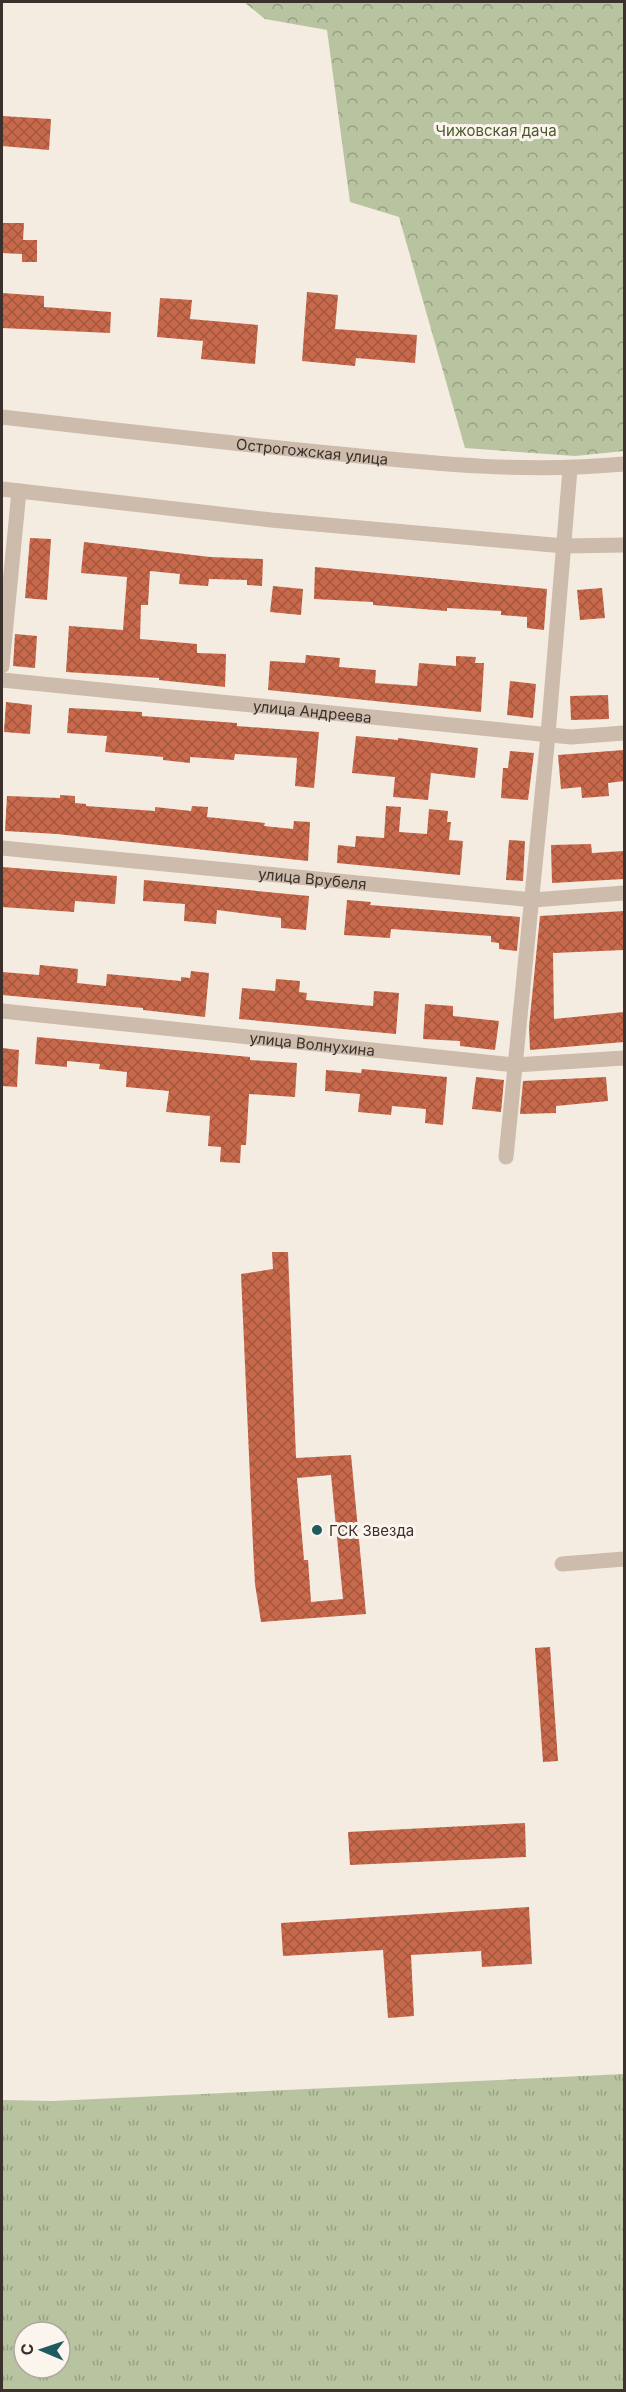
<svg xmlns="http://www.w3.org/2000/svg" width="626" height="2392" font-family="Inter,sans-serif">
<style>
.grass{fill:url(#grass-tufts);fill-rule:evenodd}
.forest{fill:url(#forest-crowns)}
.building{fill:url(#building-cross-hatch);fill-rule:evenodd}
.lines{fill:none;stroke-linecap:round;stroke-linejoin:round}
.minor{stroke:#cdbbac;stroke-width:15}
.poi-dot{fill:#1f5a5e;stroke:#fbf5ee;stroke-width:2}
.labels{text-anchor:middle;dominant-baseline:central;stroke-width:6;stroke-linejoin:round;paint-order:stroke}
.park-label{font-size:15px;fill:#4a5a2e;stroke:#fbf5ee}
.street-label{font-size:15px;fill:#3b302b;stroke:#fbf5ee}
.poi-label{font-size:15px;fill:#3b302b;stroke:#fbf5ee;text-anchor:start}
</style>
<defs>
<pattern id="grass-tufts" width="24" height="20" patternUnits="userSpaceOnUse" patternTransform="scale(1.5)"><rect width="24" height="20" fill="#b8c4a0"/><path d="M3 7l-1-3M5 7V3M7 7l1-3M15 17l-1-3M17 17v-4M19 17l1-3" fill="none" stroke="#97a083"/></pattern>
<pattern id="forest-crowns" width="20" height="18" patternUnits="userSpaceOnUse" patternTransform="scale(1.5)"><rect width="20" height="18" fill="#b8c4a0"/><path d="M2 6a3 3 0 1 1 6 0M12 15a3 3 0 1 1 6 0" fill="none" stroke="#97a083"/></pattern>
<pattern id="building-cross-hatch" width="8" height="8" patternUnits="userSpaceOnUse" patternTransform="scale(1.5)"><rect width="8" height="8" fill="#c8694b"/><path d="M0 0l8 8M0 8l8-8" fill="none" stroke="#a4573f"/></pattern>
</defs>
<rect width="100%" height="100%" fill="#f4ebe1"/>
<path class="grass" d="M624,2074V2390H2V2100L53,2101ZM24,2332H60V2368H24Z"/>
<polygon class="forest" points="244,2 624,2 624,451 575,456 465,448 399,217 350,202 327,30 265,19"/>
<g class="building">
<polygon points="2,116 51,119 49,150 2,146"/>
<polygon points="2,223 24,223 23,240 37,240 37,262 22,262 22,254 2,253"/>
<polygon points="307,292 338,295 335,329 417,335 415,363 356,358 355,366 302,361"/>
<polygon points="2,293 44,296 44,307 111,312 110,333 2,328"/>
<polygon points="160,298 192,300 190,319 258,325 255,364 201,359 203,341 157,337"/>
<polygon points="30,538 51,539 47,600 25,598"/>
<polygon points="84,542 210,557 263,559 262,586 247,585 247,580 209,579 208,586 179,584 180,574 150,571 148,605 141,605 140,639 197,644 197,653 226,654 225,687 159,680 159,678 66,672 69,626 123,630 127,577 81,573"/>
<polygon points="315,567 547,589 544,630 527,628 527,617 501,615 501,611 447,608 447,611 373,605 373,602 314,599"/>
<polygon points="273,586 303,589 301,615 270,612"/>
<polygon points="602,588 605,618 580,620 577,590"/>
<polygon points="15,634 37,636 35,668 13,666"/>
<polygon points="306,655 340,658 339,667 376,670 375,683 417,686 419,663 456,666 456,656 476,657 475,663 484,663 481,712 268,690 270,661 305,663"/>
<polygon points="510,681 536,684 533,718 507,715"/>
<polygon points="608,695 609,719 571,720 570,696"/>
<polygon points="6,702 32,705 30,734 4,732"/>
<polygon points="69,708 142,712 142,716 237,723 237,726 319,732 314,788 295,786 297,758 235,754 234,760 190,757 190,763 163,760 163,757 105,752 107,736 67,733"/>
<polygon points="356,736 398,740 398,738 478,748 475,778 431,773 428,800 393,797 395,777 352,773"/>
<polygon points="624,750 624,781 608,783 609,796 582,798 581,787 561,789 558,755"/>
<polygon points="510,751 534,753 528,800 501,798 503,768 508,768"/>
<polygon points="60,795 75,796 75,803 86,804 86,806 155,811 155,807 191,811 192,806 208,807 207,817 265,823 264,826 293,829 294,821 310,822 308,861 57,834 5,831 7,796 60,798"/>
<polygon points="386,806 401,807 399,832 427,834 429,809 448,811 447,822 451,822 449,840 463,841 460,875 337,863 338,845 355,847 356,836 384,838"/>
<polygon points="509,840 525,841 523,881 506,880"/>
<polygon points="591,844 592,853 624,851 624,879 552,883 551,845"/>
<polygon points="2,867 117,876 115,904 75,901 74,912 2,907"/>
<polygon points="144,880 309,896 306,930 281,928 281,918 217,910 216,924 184,921 185,904 143,901"/>
<polygon points="347,900 371,902 370,905 520,917 517,951 499,949 499,943 491,942 491,936 391,929 390,938 344,935"/>
<polygon points="624,911 624,950 553,953 554,1019 624,1012 624,1042 530,1050 529,1027 540,916"/>
<polygon points="40,965 78,969 77,983 106,986 107,974 181,981 181,977 190,978 191,971 209,973 205,1017 143,1010 143,1008 2,995 2,972 39,975"/>
<polygon points="276,979 300,981 299,992 307,993 306,1000 373,1006 374,991 399,993 396,1034 239,1019 242,988 275,991"/>
<polygon points="425,1004 453,1006 453,1016 499,1021 495,1050 460,1046 460,1041 423,1039"/>
<polygon points="37,1037 250,1057 250,1060 297,1063 295,1097 249,1094 246,1145 241,1145 240,1163 220,1162 221,1147 208,1146 210,1116 166,1112 169,1091 126,1087 127,1072 99,1069 100,1064 67,1061 67,1067 35,1064"/>
<polygon points="2,1048 19,1050 17,1087 2,1086"/>
<polygon points="362,1069 447,1077 443,1125 425,1123 426,1109 392,1106 391,1115 358,1112 360,1094 325,1091 326,1070 361,1073"/>
<polygon points="476,1077 504,1080 501,1112 472,1109"/>
<polygon points="606,1077 608,1101 556,1106 556,1113 520,1114 523,1081"/>
<path d="M272,1252H288L296,1458L351,1455L366,1614L261,1622L255,1584L253,1546L241,1274L273,1269ZM331,1475L343,1599L311,1602L308,1560H304L297,1478Z"/>
<polygon points="550,1647 558,1761 543,1762 535,1648"/>
<polygon points="525,1823 526,1857 350,1865 348,1832"/>
<polygon points="529,1907 532,1964 482,1967 481,1951 411,1955 414,2016 388,2018 383,1950 283,1956 281,1923"/>
</g>
<g class="lines">
<g class="minor">
<path id="s1" d="M2,417C114,430 227,443 340,454C436,464 527,473 624,464"/>
<polyline points="2,489 271,520 564,546 624,545"/>
<polyline points="2,666 19,491"/>
<path id="s2" d="M2,680L571,737L624,733"/>
<path id="s3" d="M2,848L533,900L624,893"/>
<path id="s4" d="M2,1011L515,1065L624,1058"/>
<polyline points="506,1157 548,735 570,469"/>
<polyline points="562,1564 624,1559"/>
</g>
</g>
<circle class="poi-dot" cx="317" cy="1530" r="6"/>
<g class="labels">
<g class="park-label">
<text x="496" y="130">Чижовская дача</text>
</g>
<g class="street-label">
<text stroke="none"><textPath href="#s1" startOffset="312">Острогожская улица</textPath></text>
<text stroke="none"><textPath href="#s2" startOffset="312">улица Андреева</textPath></text>
<text stroke="none"><textPath href="#s3" startOffset="312">улица Врубеля</textPath></text>
<text stroke="none"><textPath href="#s4" startOffset="312">улица Волнухина</textPath></text>
</g>
<g class="poi-label">
<text x="329" y="1530">ГСК Звезда</text>
</g>
</g>
<rect width="626" height="2392" fill="none" stroke="#3b302b" stroke-width="6"/>
<g transform="translate(42 2350) rotate(272)"><circle r="28" fill="#fbf5ee" stroke="#aea6a0" stroke-width="1.5"/>
<path d="M0-4.5L10 22L0 15L-10 22Z" fill="#1f5a5e"/>
<text y="-9" font-size="16" font-weight="bold" text-anchor="middle" fill="#3b302b">С</text>
</g>
</svg>
